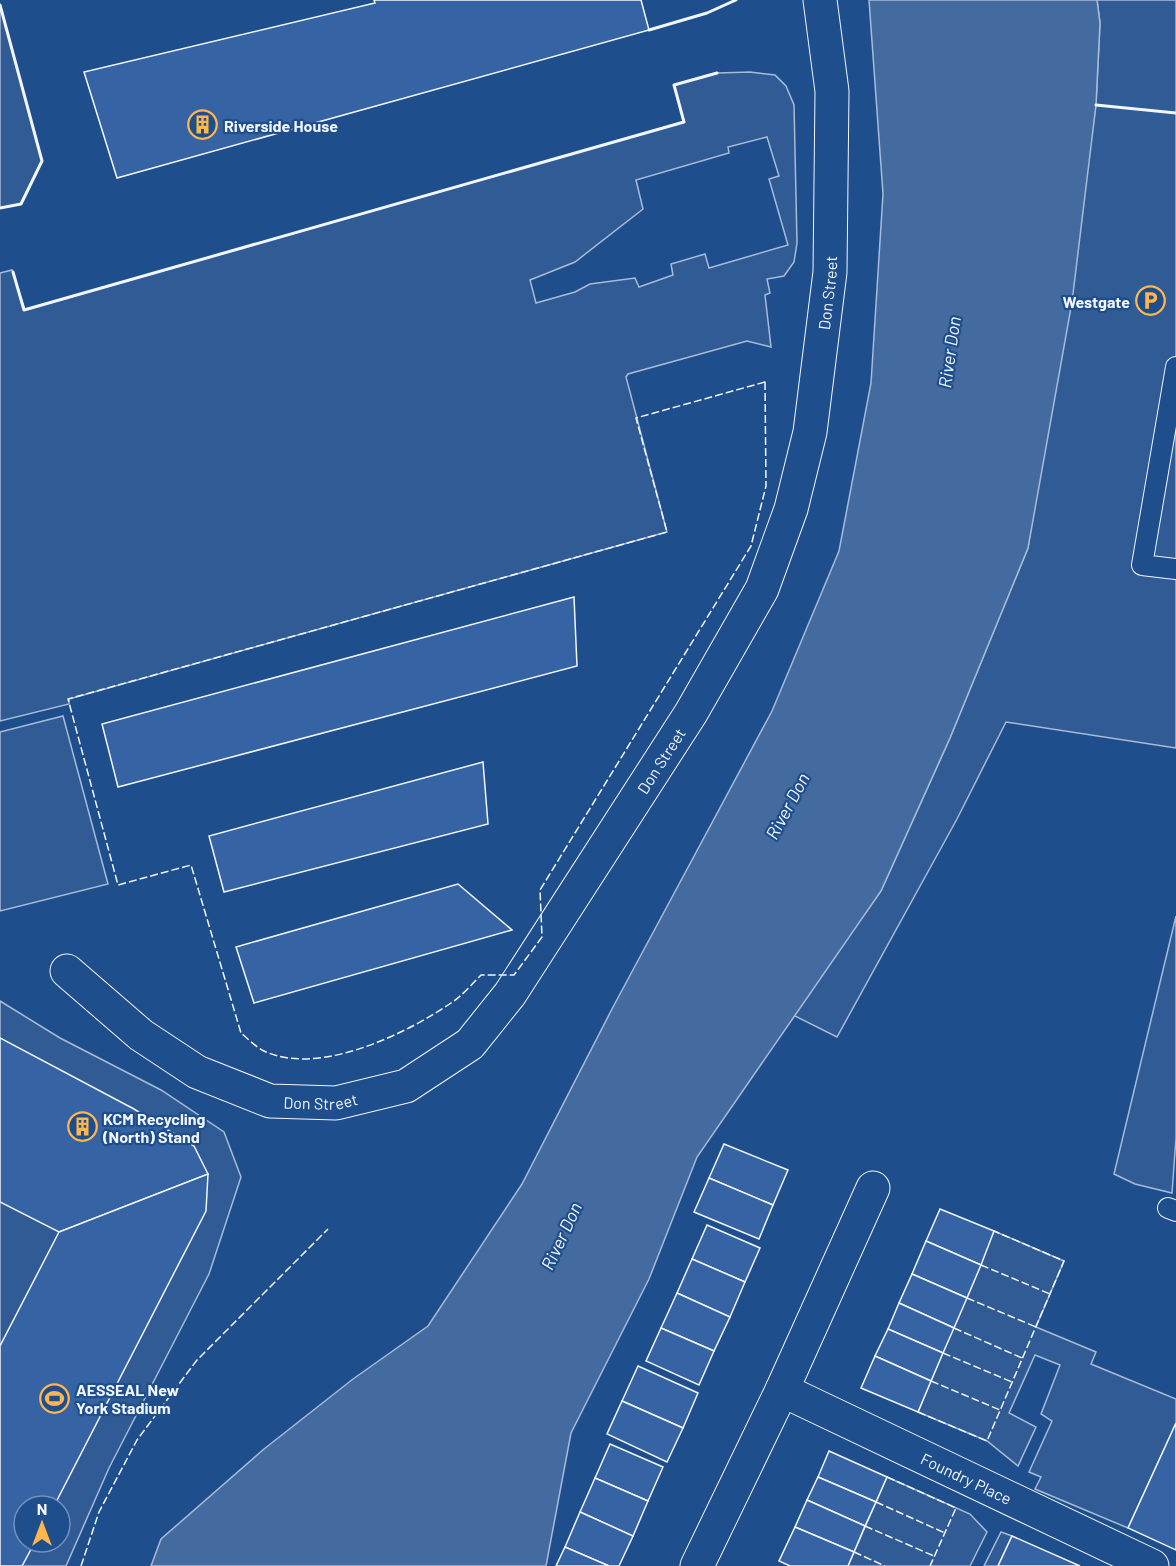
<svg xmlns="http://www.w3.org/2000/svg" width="1176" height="1566" font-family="Barlow,sans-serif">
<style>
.built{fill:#305b95;stroke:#a8bbd7;stroke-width:1.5;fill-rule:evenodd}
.water{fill:#446ba0;stroke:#a8bbd7;stroke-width:1.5}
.building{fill:#3563a3;stroke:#f2f6ff;stroke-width:1.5}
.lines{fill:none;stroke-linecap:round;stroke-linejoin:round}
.lane-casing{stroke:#f2f6ff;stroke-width:22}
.street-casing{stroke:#f2f6ff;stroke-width:35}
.lane{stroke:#1f4e8c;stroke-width:20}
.street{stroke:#1f4e8c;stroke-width:33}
.fence{stroke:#f2f6ff;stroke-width:1.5;stroke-dasharray:8 3;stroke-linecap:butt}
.wall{stroke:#f2f6ff;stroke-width:3}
.labels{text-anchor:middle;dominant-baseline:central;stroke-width:4.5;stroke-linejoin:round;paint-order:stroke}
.poi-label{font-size:16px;font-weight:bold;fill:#f2f6ff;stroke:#1f4e8c;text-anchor:start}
.street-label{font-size:16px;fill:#f2f6ff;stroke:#1f4e8c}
.water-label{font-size:18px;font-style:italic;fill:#f2f6ff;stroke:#1f4e8c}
</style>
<rect width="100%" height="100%" fill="#1f4e8c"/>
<g class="built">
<polygon points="1097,0 1176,0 1176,748 1006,722 957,819 837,1037 793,1015 881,891 950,738 1028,548 1096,105 1100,23"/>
<polygon points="0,5 42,161 21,204 0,208"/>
<path d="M750,72L775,75L786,86L794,105L797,243L794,262L784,276L767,279L770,293L765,295L771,347L747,341L628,374L626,377L667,532L69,699V704L0,721V273L12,270L25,310L684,122L674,85L717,73ZM767,137L779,176L769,179L788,245L709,268L705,254L671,264L673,275L639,287L635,278L590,284L575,292L536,303L530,280L575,262L643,209L636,180L729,153L728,147Z"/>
<polygon points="63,716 108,884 0,911 0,732"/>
<polygon points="1176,916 1176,1138 1172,1193 1135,1184 1114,1174"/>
<path d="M0,1001L60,1038L161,1090L224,1132L241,1177L209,1274L109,1468L66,1566H0ZM24,1506H60V1542H24Z"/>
<polygon points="994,1231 1064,1261 1036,1327 1096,1352 1091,1364 1176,1399 1176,1423 1128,1528 1035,1489 1041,1477 1029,1472 1052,1421 1041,1414 1060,1365 1035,1355 1009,1413 1036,1427 1018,1466 987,1441 918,1412"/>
<polygon points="887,1477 970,1514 987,1532 970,1566 848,1566"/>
<polygon points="1001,1532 1012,1536 998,1566 984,1566"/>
</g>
<polygon class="water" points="869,0 1097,0 1100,23 1096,105 1072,302 1028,548 950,738 881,891 697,1157 649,1279 571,1433 546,1566 151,1566 161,1539 264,1449 353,1379 428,1326 522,1184 613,1007 772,711 839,551 871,383 883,194"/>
<g class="building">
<polygon points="374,0 641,0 649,30 117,178 84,72 375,3"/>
<polygon points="574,597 577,666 118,787 102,724"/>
<polygon points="483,762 488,824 224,892 209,836"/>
<polygon points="458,884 512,930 254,1003 236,947"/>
<polygon points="0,1038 134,1109 194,1146 208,1174 59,1232 0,1202"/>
<polygon points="724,1144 788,1170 773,1205 709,1178"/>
<polygon points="208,1174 206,1211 54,1506 24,1506 24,1542 35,1542 22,1566 0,1566 0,1346 59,1232"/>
<polygon points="709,1178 773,1205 759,1239 694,1212"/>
<polygon points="940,1209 994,1231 981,1265 926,1241"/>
<polygon points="707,1225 760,1248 745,1282 692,1259"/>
<polygon points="926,1241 981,1265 967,1298 912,1274"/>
<polygon points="692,1259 745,1282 730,1317 677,1293"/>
<polygon points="912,1274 967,1298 954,1328 899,1303"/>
<polygon points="677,1293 730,1317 714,1351 661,1328"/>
<polygon points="899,1303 954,1328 943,1353 888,1329"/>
<polygon points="661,1328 714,1351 699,1385 646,1361"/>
<polygon points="888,1329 943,1353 931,1381 875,1356"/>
<polygon points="875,1356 931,1381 918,1412 861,1388"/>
<polygon points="638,1366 698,1393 683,1428 622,1401"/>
<polygon points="622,1401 683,1428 667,1462 607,1434"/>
<polygon points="1176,1423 1176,1550 1128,1528"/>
<polygon points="610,1444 663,1467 648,1501 595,1478"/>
<polygon points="829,1451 887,1477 876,1502 818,1477"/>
<polygon points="818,1477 876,1502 865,1526 807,1500"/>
<polygon points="595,1478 648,1501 633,1536 580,1512"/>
<polygon points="807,1500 865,1526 854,1552 795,1527"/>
<polygon points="580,1512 633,1536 619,1566 609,1566 565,1547"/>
<polygon points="795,1527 854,1552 848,1566 790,1566 779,1561"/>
<polygon points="1012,1536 1080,1566 998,1566"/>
<polygon points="565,1547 609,1566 556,1566"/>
</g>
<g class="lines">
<defs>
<g id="lane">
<polyline points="1176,367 1142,565 1176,569"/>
<polyline points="1168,1208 1176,1211"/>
</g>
<g id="street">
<path id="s1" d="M67,971L141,1035L197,1072L270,1101L336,1103L406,1086L470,1044L510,994L691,713L762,589L791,509L810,432L830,272L832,91L820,0"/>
<path id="s2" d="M873,1188L782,1390L1152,1566"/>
<polyline points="697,1566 782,1390"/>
</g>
</defs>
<use href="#lane" class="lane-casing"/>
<use href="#street" class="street-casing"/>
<use href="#lane" class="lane"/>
<use href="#street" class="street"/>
<g class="fence">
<path d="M765,382L766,486L751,546L540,890L542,937L514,975H481C472,984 462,996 451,1003C406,1034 316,1078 262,1050C255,1046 247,1038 241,1033L191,865L118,885L68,699L667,532L636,418Z"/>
<polyline points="981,1265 1050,1294"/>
<polyline points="967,1298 1036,1327"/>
<polyline points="954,1328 1022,1358"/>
<polyline points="943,1353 1012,1382"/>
<polyline points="931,1381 1000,1410"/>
<polyline points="918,1412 987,1441 1064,1261 994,1231"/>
<polyline points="887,1477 956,1508 930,1566"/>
<polyline points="876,1502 945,1533"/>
<polyline points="865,1526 934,1556"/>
<polyline points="854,1552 885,1566"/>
<polyline points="81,1566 99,1512 137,1440 197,1360 328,1229"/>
</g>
<g class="wall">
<polyline points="0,5 42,161 21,204 0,208"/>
<polyline points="649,30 707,13 736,0"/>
<polyline points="1096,105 1176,113"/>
<polyline points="13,272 24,310 684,122 674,85 717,73"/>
</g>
</g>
<defs>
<symbol id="building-ring" viewBox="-11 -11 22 22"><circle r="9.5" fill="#1f4e8c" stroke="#ffb74d" stroke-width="1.5"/><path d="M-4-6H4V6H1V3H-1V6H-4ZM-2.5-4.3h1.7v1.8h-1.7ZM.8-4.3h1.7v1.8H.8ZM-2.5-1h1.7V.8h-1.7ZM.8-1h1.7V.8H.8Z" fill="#ffb74d"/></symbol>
<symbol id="parking-ring" viewBox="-11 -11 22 22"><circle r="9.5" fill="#1f4e8c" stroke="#ffb74d" stroke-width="1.5"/><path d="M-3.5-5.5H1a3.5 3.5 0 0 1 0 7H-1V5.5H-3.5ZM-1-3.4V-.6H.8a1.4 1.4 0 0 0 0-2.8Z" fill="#ffb74d"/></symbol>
<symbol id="stadium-ring" viewBox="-11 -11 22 22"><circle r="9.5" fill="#1f4e8c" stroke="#ffb74d" stroke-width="1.5"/><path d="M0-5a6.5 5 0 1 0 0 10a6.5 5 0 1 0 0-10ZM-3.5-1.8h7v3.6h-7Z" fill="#ffb74d"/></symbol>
</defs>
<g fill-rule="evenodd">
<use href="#building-ring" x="186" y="108" width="33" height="33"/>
<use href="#parking-ring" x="1134" y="284" width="33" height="33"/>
<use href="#building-ring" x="66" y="1110" width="33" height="33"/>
<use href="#stadium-ring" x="38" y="1382" width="33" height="33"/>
</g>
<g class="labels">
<g class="poi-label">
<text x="224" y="125">Riverside House</text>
<text x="1130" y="301" text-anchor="end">Westgate</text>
<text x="103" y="1118">KCM Recycling<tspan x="103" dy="18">(North) Stand</tspan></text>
<text x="76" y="1389">AESSEAL New<tspan x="76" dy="18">York Stadium</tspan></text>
</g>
<g class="street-label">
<text stroke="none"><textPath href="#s1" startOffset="1304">Don Street</textPath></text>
<text stroke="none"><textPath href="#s1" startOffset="800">Don Street</textPath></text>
<text stroke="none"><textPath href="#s1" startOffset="294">Don Street</textPath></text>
<text stroke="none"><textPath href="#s2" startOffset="426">Foundry Place</textPath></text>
</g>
<g class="water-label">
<text transform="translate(949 352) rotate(-82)">River Don</text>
<text transform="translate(787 806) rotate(-62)">River Don</text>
<text transform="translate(561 1236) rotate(-65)">River Don</text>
</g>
</g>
<g transform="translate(42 1524)"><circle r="28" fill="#1f4e8c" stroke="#7391ba" stroke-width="1.5"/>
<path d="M0-4.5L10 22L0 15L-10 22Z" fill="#ffb74d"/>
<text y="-9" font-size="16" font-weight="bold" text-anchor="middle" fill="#f2f6ff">N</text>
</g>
</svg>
